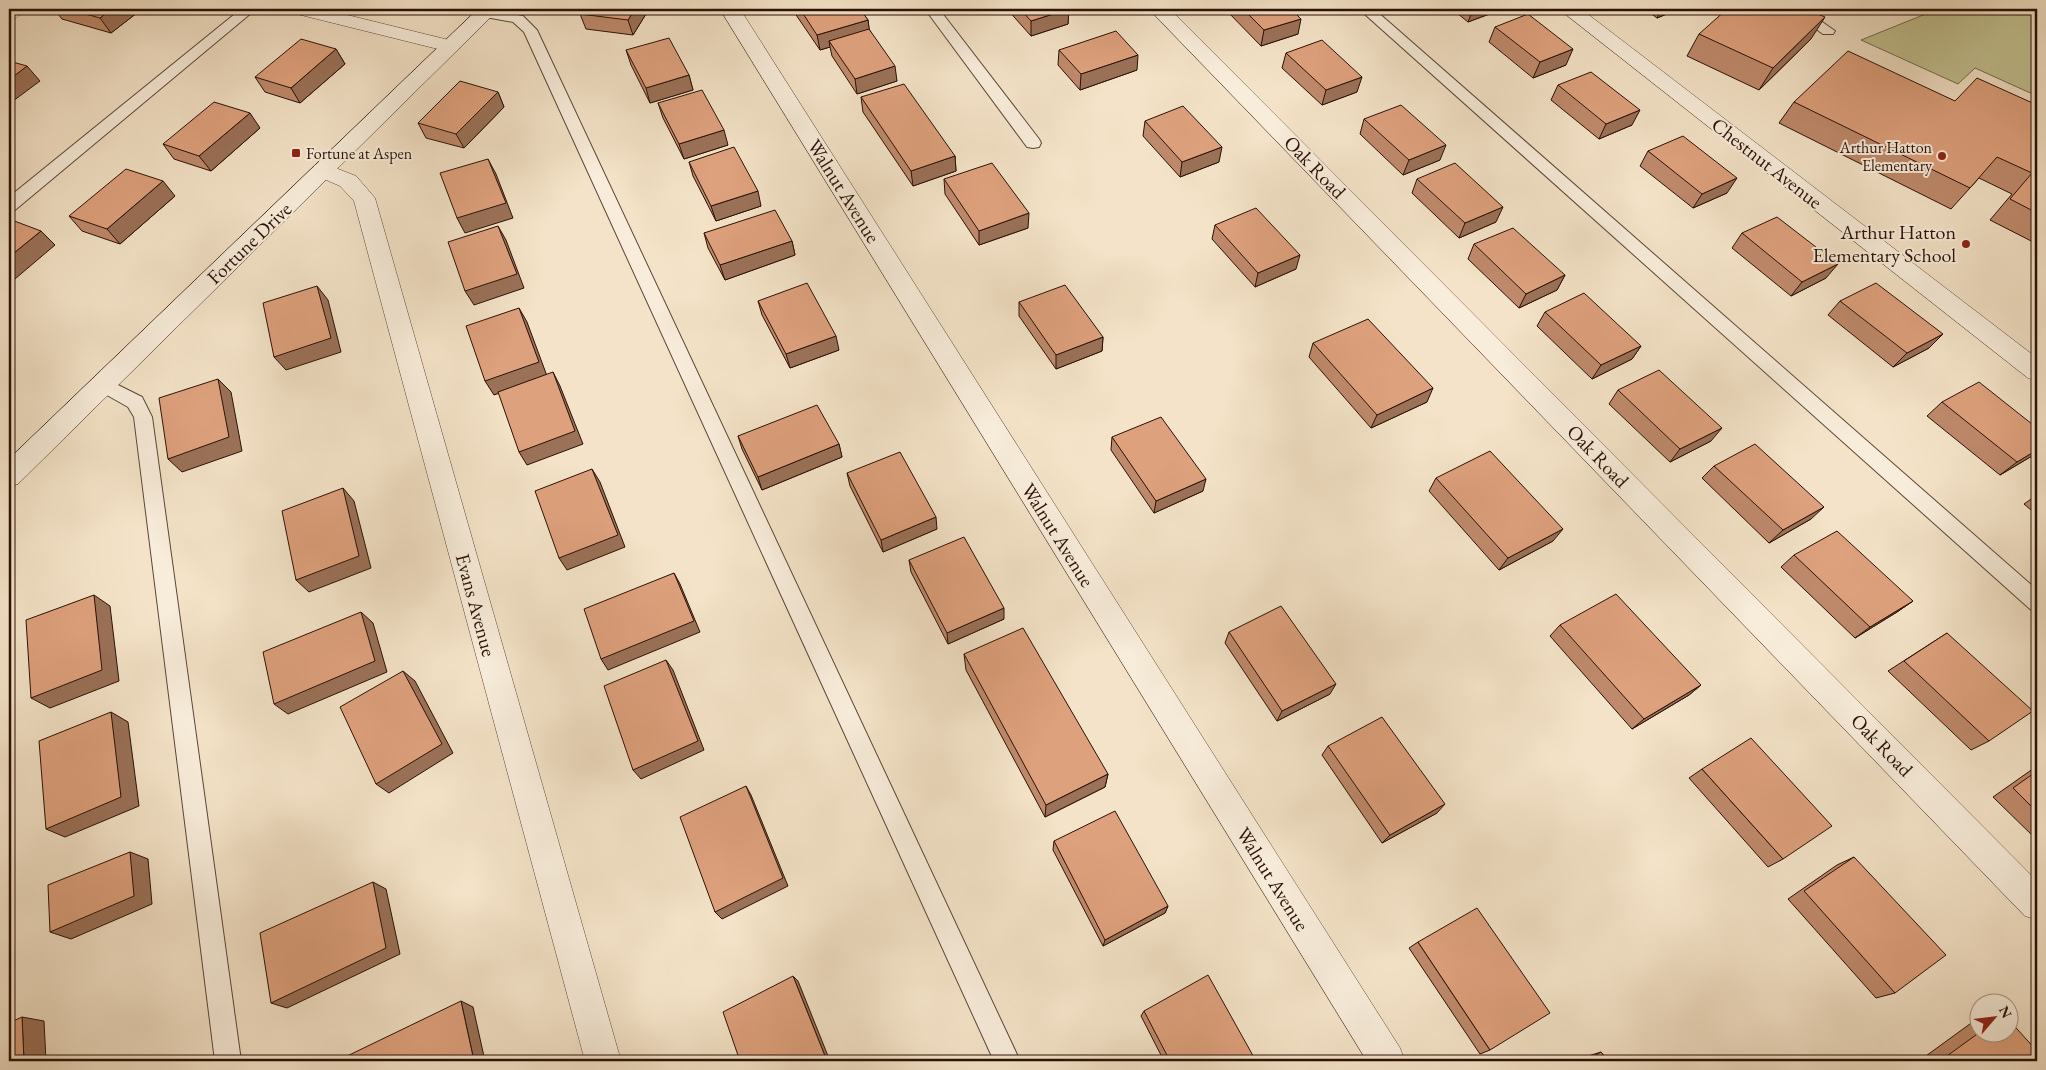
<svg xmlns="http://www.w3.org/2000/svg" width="2046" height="1070" font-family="'EB Garamond',serif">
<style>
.green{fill:#c2c191;stroke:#76684c}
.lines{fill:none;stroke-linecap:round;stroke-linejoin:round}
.service-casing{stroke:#5c4537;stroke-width:2}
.minor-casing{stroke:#5c4537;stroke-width:1}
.secondary-casing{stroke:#2a1007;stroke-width:1}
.service{fill:#f8eddb;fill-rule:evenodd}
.minor{fill:#f8eddb;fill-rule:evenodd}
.secondary{fill:#f8eddb;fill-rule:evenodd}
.wall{fill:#bf8a6c;stroke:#2a1007}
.shaded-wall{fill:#9b7158;stroke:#2a1007}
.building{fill:#dea17d;stroke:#2a1007}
.poi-dot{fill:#8f2418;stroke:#f8eddb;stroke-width:2}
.labels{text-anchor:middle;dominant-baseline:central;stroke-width:4;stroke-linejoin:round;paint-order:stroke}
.far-poi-label{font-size:16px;fill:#2a1007;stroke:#f8eddb;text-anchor:end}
.street-label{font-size:20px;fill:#2a1007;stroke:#f8eddb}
.poi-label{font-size:20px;fill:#2a1007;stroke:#f8eddb;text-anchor:end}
</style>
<rect width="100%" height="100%" fill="#f4e3c8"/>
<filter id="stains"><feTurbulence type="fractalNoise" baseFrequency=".004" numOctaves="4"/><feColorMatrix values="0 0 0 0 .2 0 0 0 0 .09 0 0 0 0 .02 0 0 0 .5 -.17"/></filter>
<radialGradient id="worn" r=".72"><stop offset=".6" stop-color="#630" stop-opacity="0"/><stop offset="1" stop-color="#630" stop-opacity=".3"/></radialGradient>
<polygon class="green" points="1938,9 2037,9 2037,96 1975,68 1958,84 1861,40"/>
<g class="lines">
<defs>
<g id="service">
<polygon points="241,9 256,9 15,210 9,212 9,197"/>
<polygon points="485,9 523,16 537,30 1020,1061 994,1061 524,32 513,22 480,16 478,13 480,10"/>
<polygon points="925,9 939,9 1039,139 1041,143 1039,147 1033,148 1027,147"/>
<polygon points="1359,9 1374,9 2037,590 2037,612 2030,609"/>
<polygon points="1788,9 1804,9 1835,31 1833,34 1823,34"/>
<polygon points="104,378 142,397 152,417 241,1061 215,1061 134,417 128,407 98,390 95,385 98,380"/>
</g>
<g id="minor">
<polygon points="9,9 26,9 16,18 9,20"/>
<polygon points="290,9 323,9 457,42 460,46 457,50 450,52 293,13"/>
<polygon points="720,9 740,9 1400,1048 1405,1061 1367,1061"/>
<polygon points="1149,9 1170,9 2037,881 2037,920 2025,916"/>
<polygon points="1559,9 1581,9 2037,358 2037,381 2028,378"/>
<polygon points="323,163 356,176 375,198 621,1061 585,1061 354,201 340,186 315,175 312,170 315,165"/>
</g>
<polygon id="secondary" points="478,9 499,9 18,484 9,487 9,459"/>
</defs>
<use href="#service" class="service-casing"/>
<use href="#minor" class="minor-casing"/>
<use href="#secondary" class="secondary-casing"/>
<use href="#service" class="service"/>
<use href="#minor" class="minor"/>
<use href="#secondary" class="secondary"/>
</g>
<g class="wall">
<polygon points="54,9 142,9 111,33 62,19"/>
<polygon points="649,9 633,35 586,29 580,14"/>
<polygon points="792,9 860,9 868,20 869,29 897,81 857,94 832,56 830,47 820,50"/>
<polygon points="1007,9 1069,9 1068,24 1031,36"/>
<polygon points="1225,9 1291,9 1298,34 1261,46"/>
<polygon points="1452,9 1500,9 1500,10 1468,22"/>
<polygon points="1645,9 1679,9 1657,18"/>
<polygon points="1495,27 1566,65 1533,78 1489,42"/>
<polygon points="1699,34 1811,39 1759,90 1687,56"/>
<polygon points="336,49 345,64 300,103 265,92 255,77"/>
<polygon points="626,50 689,75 693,90 650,103 631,65"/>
<polygon points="1059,50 1137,70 1080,90 1058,65"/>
<polygon points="1286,53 1357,92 1322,105 1282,68"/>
<polygon points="1558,85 1632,125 1599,139 1551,100"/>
<polygon points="498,92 504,107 464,148 426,138 418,123"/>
<polygon points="861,97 955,156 956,171 913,186 863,112"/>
<polygon points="1794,102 2037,105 2037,244 1990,220 2012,194 1979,178 1951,209 1779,123"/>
<polygon points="658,103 728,145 684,159 663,118"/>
<polygon points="1364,119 1440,160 1403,175 1360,134"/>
<polygon points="1145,121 1219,162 1180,177 1143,136"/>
<polygon points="260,128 211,171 174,159 163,144"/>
<polygon points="1648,151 1727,193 1693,208 1640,166"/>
<polygon points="689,162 761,206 716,221 693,176"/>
<polygon points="944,179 1028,228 979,245 945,194"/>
<polygon points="1417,179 1496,222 1459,238 1412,193"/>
<polygon points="175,196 120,244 82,231 69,216"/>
<polygon points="1215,225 1296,269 1255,287 1212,239"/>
<polygon points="704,233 792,241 795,255 725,280 708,248"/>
<polygon points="1742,233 1826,278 1791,296 1732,248"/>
<polygon points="1474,244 1565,275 1557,290 1519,308 1468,259"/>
<polygon points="758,301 839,350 790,368 762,315"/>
<polygon points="1840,301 1929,348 1893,367 1828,315"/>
<polygon points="1019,302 1103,337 1102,351 1056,369 1019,316"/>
<polygon points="1545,312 1641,346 1632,359 1592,379 1537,326"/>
<polygon points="1313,343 1427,402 1371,428 1309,357"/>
<polygon points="1618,390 1711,441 1670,462 1609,404"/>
<polygon points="1942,402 2037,428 2037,453 2000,475 1927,416"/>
<polygon points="738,436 839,444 842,457 762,490 742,449"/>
<polygon points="1112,437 1203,491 1154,513 1111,450"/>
<polygon points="1714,466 1811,519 1769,543 1702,478"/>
<polygon points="847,473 937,529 883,552 850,486"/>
<polygon points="1436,478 1553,541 1499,570 1429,491"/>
<polygon points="2037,495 2037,515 2024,504"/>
<polygon points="1794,555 1913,601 1897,612 1855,638 1781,567"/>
<polygon points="909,560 1004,619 948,644 911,572"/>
<polygon points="1560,625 1701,685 1689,695 1632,729 1550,636"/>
<polygon points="1229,632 1330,694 1277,721 1225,643"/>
<polygon points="1947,633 1989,741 1971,750 1888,671"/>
<polygon points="964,654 1108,774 1105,787 1045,817 966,670"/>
<polygon points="1328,746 1437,813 1382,843 1322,755"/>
<polygon points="2037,766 2037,840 1993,797"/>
<polygon points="1702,769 1783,859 1768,867 1689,778"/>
<polygon points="1054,841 1168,906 1165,913 1103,946 1053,850"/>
<polygon points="1854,857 1895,993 1876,998 1788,899 1837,865"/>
<polygon points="1418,942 1490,1050 1480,1054 1409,948"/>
<polygon points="1144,1011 1256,1061 1164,1061 1141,1016"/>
<polygon points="1978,1020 1978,1032 2008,1032 2037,1061 1919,1061 1974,1021"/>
<polygon points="1601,1052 1608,1061 1580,1061 1588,1056"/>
</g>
<g class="shaded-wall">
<polygon points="111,9 142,9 111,33 100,18"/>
<polygon points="635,9 649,9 633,35 628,20"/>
<polygon points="1069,9 1068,24 1031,36 1031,21"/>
<polygon points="1473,9 1500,9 1500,10 1468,22"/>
<polygon points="1662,9 1679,9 1657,18"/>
<polygon points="1825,17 1811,39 1759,90 1773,68"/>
<polygon points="1301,19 1298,34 1261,46 1264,30"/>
<polygon points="868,20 870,35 829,41 830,47 820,50 817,35"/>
<polygon points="336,49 345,64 300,103 291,88"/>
<polygon points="1573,49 1566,65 1533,78 1540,62"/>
<polygon points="1138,55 1137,70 1080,90 1081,74"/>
<polygon points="27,66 40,81 9,104 9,80"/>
<polygon points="895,66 897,81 857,94 855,79"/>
<polygon points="689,75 693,90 650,103 646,88"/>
<polygon points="1362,77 1357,92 1322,105 1326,90"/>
<polygon points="498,92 504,107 464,148 456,134"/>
<polygon points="1640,110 1632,125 1599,139 1606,124"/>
<polygon points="250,113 260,128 211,171 199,156"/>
<polygon points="724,130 728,145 684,159 679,144"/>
<polygon points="1446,145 1440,160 1403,175 1409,160"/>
<polygon points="1222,147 1219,162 1180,177 1182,162"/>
<polygon points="955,156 956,171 913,186 911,171"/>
<polygon points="488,159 496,174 513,218 465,233 457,218"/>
<polygon points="1737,178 1727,193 1693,208 1702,194"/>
<polygon points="163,181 175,196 120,244 107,229"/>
<polygon points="758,191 761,206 716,221 711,206"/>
<polygon points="1503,207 1496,222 1459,238 1465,223"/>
<polygon points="1029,213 1028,228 979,245 979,231"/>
<polygon points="498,226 506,240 524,288 474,305 465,291"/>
<polygon points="41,231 55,245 9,284 9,257"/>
<polygon points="792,241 795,255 725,280 720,265"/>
<polygon points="1300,255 1296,269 1255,287 1258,273"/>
<polygon points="1838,264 1826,278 1791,296 1802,282"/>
<polygon points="1565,275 1557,290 1519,308 1526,294"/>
<polygon points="317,286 328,300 341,352 286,370 274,357"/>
<polygon points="519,308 527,322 547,376 494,395 485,381"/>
<polygon points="1943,334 1929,348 1893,367 1907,353"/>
<polygon points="836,336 839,350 790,368 786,354"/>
<polygon points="1103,337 1102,351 1056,369 1056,355"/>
<polygon points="1641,346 1632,359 1592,379 1601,365"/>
<polygon points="553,372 560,386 583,444 527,465 519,452"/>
<polygon points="218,379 231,392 242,451 182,472 168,459"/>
<polygon points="1433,388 1427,402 1371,428 1377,415"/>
<polygon points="1722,428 1711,441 1670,462 1680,449"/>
<polygon points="839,444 842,457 762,490 758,477"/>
<polygon points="2037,450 2037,453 2000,475 2017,462"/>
<polygon points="592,469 600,482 625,547 567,570 559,558"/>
<polygon points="1206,479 1203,491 1154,513 1156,501"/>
<polygon points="343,488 354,501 371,568 309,592 296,580"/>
<polygon points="1824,507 1811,519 1769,543 1783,530"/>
<polygon points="936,517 937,529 883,552 881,540"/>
<polygon points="1563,529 1553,541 1499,570 1508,558"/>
<polygon points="674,573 680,584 700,632 608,670 601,659"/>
<polygon points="94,595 110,606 119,681 50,708 31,698"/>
<polygon points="1913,601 1897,612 1855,638 1870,627"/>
<polygon points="1004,608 1004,619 948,644 947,633"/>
<polygon points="361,612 373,623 387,672 288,714 274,704"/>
<polygon points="666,660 673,670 704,750 641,779 633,770"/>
<polygon points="403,671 415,681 453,753 389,793 376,784"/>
<polygon points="1336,684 1330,694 1277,721 1282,711"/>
<polygon points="1701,685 1689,695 1632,729 1644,719"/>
<polygon points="111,712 128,722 139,806 65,837 46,829"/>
<polygon points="1108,774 1105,787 1045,817 1046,805"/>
<polygon points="746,786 751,795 788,886 722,919 715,912"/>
<polygon points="1445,804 1437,813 1382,843 1390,835"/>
<polygon points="130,852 148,859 152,904 71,939 50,932"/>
<polygon points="373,882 386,889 400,954 287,1008 271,1003"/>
<polygon points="1168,906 1165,913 1103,946 1105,940"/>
<polygon points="793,976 798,981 830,1061 827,1061"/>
<polygon points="461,1001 473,1007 485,1061 474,1061"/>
<polygon points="22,1017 44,1021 46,1061 24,1061"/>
</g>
<g class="building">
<polygon points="68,9 111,9 100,18"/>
<polygon points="584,9 635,9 628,20 580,14"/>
<polygon points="800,9 860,9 868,20 817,35"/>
<polygon points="1020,9 1069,9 1031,21"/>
<polygon points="1243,9 1291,9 1301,19 1264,30"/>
<polygon points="1727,9 1806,9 1825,17 1773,68 1699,34"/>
<polygon points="1528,14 1573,49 1540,62 1495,27"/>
<polygon points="869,29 895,66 855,79 829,41"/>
<polygon points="1116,31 1138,55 1081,74 1059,50"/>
<polygon points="669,38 689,75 646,88 626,50"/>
<polygon points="301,39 336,49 291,88 255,77"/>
<polygon points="1322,40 1362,77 1326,90 1286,53"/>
<polygon points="1848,51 1955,101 1977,78 2037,105 2037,213 2010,199 2032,173 1997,157 1970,188 1794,102"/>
<polygon points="9,61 27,66 9,80"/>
<polygon points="1591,72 1640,110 1606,124 1558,85"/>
<polygon points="460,81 498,92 456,134 418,123"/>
<polygon points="904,84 955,156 911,171 861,97"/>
<polygon points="702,90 724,130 679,144 658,103"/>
<polygon points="214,102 250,113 199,156 163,144"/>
<polygon points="1401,105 1446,145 1409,160 1364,119"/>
<polygon points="1183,106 1222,147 1182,162 1145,121"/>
<polygon points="1683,136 1737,178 1702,194 1648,151"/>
<polygon points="734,147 758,191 711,206 689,162"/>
<polygon points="488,159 506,203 457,218 440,173"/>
<polygon points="992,163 1029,213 979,231 944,179"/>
<polygon points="1455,163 1503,207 1465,223 1417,179"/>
<polygon points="126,169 163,181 107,229 69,216"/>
<polygon points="1256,208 1300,255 1258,273 1215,225"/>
<polygon points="775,210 792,241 720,265 704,233"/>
<polygon points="1777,217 1838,264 1802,282 1742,233"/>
<polygon points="9,219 41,231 9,257"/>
<polygon points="498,226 517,274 465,291 448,242"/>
<polygon points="1513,228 1565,275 1526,294 1474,244"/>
<polygon points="807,283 836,336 786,354 758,301"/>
<polygon points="1876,283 1943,334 1907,353 1840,301"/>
<polygon points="1065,285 1103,337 1056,355 1019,302"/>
<polygon points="317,286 331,338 274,357 263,303"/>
<polygon points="1584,293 1641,346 1601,365 1545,312"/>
<polygon points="519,308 539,362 485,381 466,326"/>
<polygon points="1368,319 1433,388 1377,415 1313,343"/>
<polygon points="1659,370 1722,428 1680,449 1618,390"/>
<polygon points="553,372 575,431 519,452 498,392"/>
<polygon points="218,379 229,437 168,459 159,398"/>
<polygon points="1979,382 2037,428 2037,450 2017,462 1942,402"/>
<polygon points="817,405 839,444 758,477 738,436"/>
<polygon points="1161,417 1206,479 1156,501 1112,437"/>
<polygon points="1755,444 1824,507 1783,530 1714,466"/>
<polygon points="1490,451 1563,529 1508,558 1436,478"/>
<polygon points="900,452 936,517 881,540 847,473"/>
<polygon points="592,469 618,535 559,558 535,491"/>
<polygon points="343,488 359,556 296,580 282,511"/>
<polygon points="1837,531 1913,601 1870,627 1794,555"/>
<polygon points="964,537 1004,608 947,633 909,560"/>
<polygon points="674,573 694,621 601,659 584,609"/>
<polygon points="1616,594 1701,685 1644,719 1560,625"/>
<polygon points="94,595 102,670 31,698 26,620"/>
<polygon points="1281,606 1336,684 1282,711 1229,632"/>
<polygon points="361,612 375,661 274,704 263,652"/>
<polygon points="1023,628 1108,774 1046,805 964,654"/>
<polygon points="1947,633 2033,711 1989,741 1904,661"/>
<polygon points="666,660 698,741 633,770 604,686"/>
<polygon points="403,671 442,744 376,784 340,707"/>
<polygon points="111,712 121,797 46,829 39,741"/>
<polygon points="1382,717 1445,804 1390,835 1328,746"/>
<polygon points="1751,738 1832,826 1783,859 1702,769"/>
<polygon points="2037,771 2037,812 2013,788"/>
<polygon points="746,786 783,878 715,912 680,817"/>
<polygon points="1115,811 1168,906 1105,940 1054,841"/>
<polygon points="130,852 134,896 50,932 48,885"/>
<polygon points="1854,857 1946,955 1895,993 1804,891"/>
<polygon points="373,882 386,948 271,1003 260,933"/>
<polygon points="1477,908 1550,1013 1490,1050 1418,942"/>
<polygon points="1208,975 1256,1061 1170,1061 1144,1011"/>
<polygon points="793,976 827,1061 740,1061 723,1012"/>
<polygon points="461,1001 474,1061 343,1061 343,1058"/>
<polygon points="22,1017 24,1061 9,1061 9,1023"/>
<polygon points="2008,1019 2037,1051 2037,1061 1940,1061 1980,1032 2008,1032"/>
<polygon points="1601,1052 1608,1061 1586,1061"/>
</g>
<g class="poi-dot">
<rect x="291" y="148" width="10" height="10" rx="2.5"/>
<circle cx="1942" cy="156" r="5"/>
<circle cx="1966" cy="244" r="5"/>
</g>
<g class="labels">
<g class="far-poi-label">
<text x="1932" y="147">Arthur Hatton<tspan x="1932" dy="18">Elementary</tspan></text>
<text x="306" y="153" text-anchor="start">Fortune at Aspen</text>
</g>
<g class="street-label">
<text transform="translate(1767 163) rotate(38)">Chestnut Avenue</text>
<text transform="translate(1315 167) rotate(46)">Oak Road</text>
<text transform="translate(844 191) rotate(58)">Walnut Avenue</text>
<text transform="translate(249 243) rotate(-44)">Fortune Drive</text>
<text transform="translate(1598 456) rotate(46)">Oak Road</text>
<text transform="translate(1058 535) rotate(58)">Walnut Avenue</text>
<text transform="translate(476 605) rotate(75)">Evans Avenue</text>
<text transform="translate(1882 745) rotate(46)">Oak Road</text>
<text transform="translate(1273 879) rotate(58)">Walnut Avenue</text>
</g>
<g class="poi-label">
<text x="1956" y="232">Arthur Hatton<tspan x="1956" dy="23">Elementary School</tspan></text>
</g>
</g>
<rect width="2046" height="1070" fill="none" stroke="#f4e3c8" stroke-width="30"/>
<rect x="10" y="10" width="2026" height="1050" fill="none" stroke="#2a1007" stroke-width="2.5"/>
<rect x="15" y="15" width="2016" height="1040" fill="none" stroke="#2a1007"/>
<g transform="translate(1994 1018) rotate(62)"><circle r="24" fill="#f8eddb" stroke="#a69586"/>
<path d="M0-4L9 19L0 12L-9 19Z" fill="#8f2418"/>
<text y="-8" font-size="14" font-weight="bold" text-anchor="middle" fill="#2a1007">N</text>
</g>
<rect width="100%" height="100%" filter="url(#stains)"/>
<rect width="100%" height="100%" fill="url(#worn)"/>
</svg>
